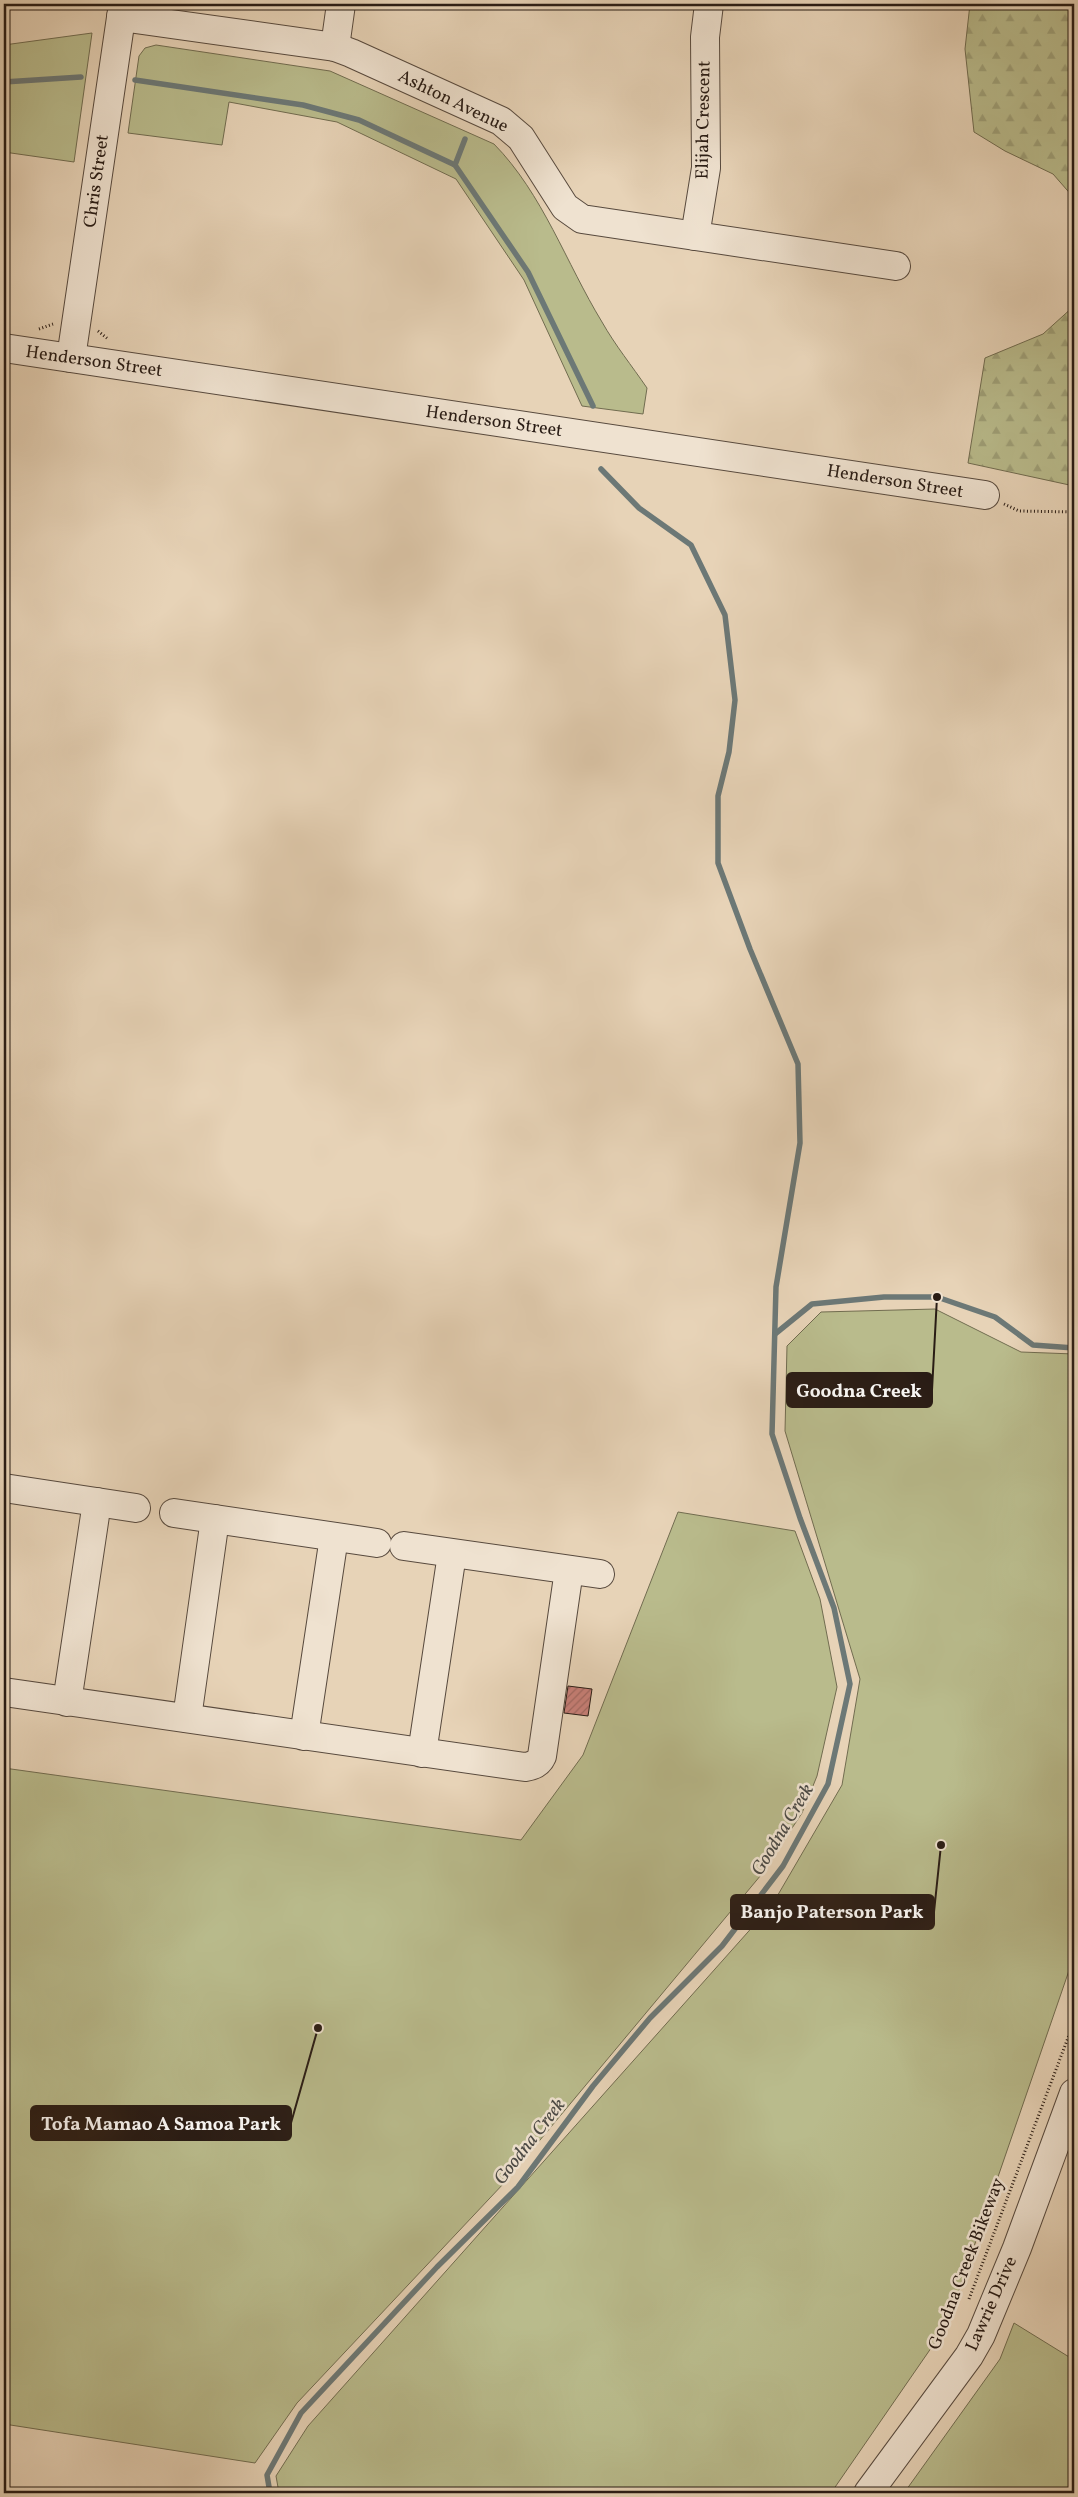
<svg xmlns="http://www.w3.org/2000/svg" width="1078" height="2497" font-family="Vollkorn,serif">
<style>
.green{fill:#b9bb8c;stroke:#716c50}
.forest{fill:url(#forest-firs);stroke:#716c50}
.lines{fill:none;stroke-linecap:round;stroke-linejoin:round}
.stream{stroke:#6c7876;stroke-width:5.5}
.building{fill:url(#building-hatch);stroke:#291c15}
.minor-casing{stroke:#584a3e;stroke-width:30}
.path{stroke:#291c15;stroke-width:3;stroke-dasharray:1 2.5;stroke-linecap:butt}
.minor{stroke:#efe2d0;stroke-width:28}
.labels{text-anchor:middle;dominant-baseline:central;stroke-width:5;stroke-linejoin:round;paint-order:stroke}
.street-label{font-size:18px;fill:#291c15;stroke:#efe2d0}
.water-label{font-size:19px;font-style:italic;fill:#4b4a46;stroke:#efe2d0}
.leader{fill:none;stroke:#291c15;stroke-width:2}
.callout-dot{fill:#291c15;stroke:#efe2d0;stroke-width:2}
.callout{fill:#291c15;stroke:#291c15;stroke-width:2}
.callout-label{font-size:19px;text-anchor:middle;font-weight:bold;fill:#fff}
</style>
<defs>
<pattern id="forest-firs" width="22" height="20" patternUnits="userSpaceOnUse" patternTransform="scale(1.25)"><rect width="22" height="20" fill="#b9bb8c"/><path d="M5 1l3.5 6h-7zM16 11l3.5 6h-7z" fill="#9fa078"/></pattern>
<pattern id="building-hatch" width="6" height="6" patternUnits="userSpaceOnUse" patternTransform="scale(1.25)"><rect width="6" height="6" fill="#c98079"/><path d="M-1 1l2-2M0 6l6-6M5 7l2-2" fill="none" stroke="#a36862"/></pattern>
</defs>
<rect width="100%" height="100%" fill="#e7d3b7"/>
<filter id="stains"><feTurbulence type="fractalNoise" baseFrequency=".004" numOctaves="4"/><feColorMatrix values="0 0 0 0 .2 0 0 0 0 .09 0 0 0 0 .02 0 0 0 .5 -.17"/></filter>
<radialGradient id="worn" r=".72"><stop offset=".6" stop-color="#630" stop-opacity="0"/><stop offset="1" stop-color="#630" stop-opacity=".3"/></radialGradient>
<g class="green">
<polygon points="92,33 74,162 4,152 4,45"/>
<path d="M156,45L330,71L494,144C543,194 566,263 602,322C615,345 632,366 647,388L643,414L582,406L524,280L456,179L337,122L229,102L222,145L128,133L139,56L145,48Z"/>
<polygon points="935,1309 1021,1352 1074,1354 1074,1956 947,2325 831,2493 279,2493 276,2476 308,2426 772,1905 842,1785 860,1679 785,1431 787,1346 821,1312"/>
<polygon points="678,1512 795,1531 820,1599 837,1687 817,1776 802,1813 761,1875 505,2182 297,2403 255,2463 4,2424 4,1768 521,1840 583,1755"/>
<polygon points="1014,2323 1074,2360 1074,2493 904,2493 1000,2359"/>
</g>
<g class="forest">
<polygon points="970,4 1074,4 1074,198 1053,174 1005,151 974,132 965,49"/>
<polygon points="1074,306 1074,486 968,463 985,358 1043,334"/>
</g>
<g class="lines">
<g class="stream">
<polyline points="135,80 303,105 359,120 455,165 528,272 593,406"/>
<polyline points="4,82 81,77"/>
<polyline points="455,165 465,139"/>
<polyline points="775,1334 812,1304 884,1297 937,1297 995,1317 1033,1345 1074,1348"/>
<polyline points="270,2493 267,2475 301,2413 437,2267 518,2187 593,2086 650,2018 722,1946 783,1866 828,1784 850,1684 834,1608 800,1518 772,1434 776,1287 800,1143 798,1064 750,949 718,863 718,796 729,752 735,700 725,615 691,545 639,508 601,469"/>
</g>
</g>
<polygon class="building" points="568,1686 592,1689 588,1716 564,1713"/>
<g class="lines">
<defs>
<g id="minor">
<polyline points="121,17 335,47 351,53 501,121 521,138 565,207 582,219 896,266"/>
<polyline points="335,47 341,4"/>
<polyline points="695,236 706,168 705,37 709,4"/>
<polyline points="4,348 985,495"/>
<polyline points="71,358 123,4"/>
<polyline points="4,1488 136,1508"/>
<polyline points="174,1513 377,1543"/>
<polyline points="404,1546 600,1574"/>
<path d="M4,1692L525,1767C533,1766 539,1763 542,1756L569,1570"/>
<polyline points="67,1702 97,1502"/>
<polyline points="187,1718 215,1519"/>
<polyline points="304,1736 334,1537"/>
<polyline points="422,1753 452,1554"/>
<polyline points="868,2493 969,2356 981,2335 1017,2248 1074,2093"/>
</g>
</defs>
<use href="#minor" class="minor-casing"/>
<g class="path">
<polyline points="39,329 53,324"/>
<polyline points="98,331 108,339"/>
<polyline points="1004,504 1019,511 1074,512"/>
<polyline points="969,2299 1074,2022"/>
</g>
<use href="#minor" class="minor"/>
</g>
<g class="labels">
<g class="street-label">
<text transform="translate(453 102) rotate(26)">Ashton Avenue</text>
<text transform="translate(704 120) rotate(-89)">Elijah Crescent</text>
<text transform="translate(97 181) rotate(-82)">Chris Street</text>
<text transform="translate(94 362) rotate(8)">Henderson Street</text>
<text transform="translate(494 422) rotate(8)">Henderson Street</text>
<text transform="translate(895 482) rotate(9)">Henderson Street</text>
<text transform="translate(967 2264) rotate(-69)">Goodna Creek Bikeway</text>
<text transform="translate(992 2304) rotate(-66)">Lawrie Drive</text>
</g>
<g class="water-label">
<text transform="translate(783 1830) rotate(-59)">Goodna Creek</text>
<text transform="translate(530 2142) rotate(-52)">Goodna Creek</text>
</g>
</g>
<path class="leader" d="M937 1297L932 1390M941 1845L934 1912M318 2028L291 2123"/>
<g class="callout-dot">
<circle cx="937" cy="1297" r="5"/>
<circle cx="941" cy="1845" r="5"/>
<circle cx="318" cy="2028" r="5"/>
</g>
<g class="callout">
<rect x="787" y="1373" width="145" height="34" rx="5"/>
<rect x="731" y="1895" width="203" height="34" rx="5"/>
<rect x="31" y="2106" width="260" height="34" rx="5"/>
</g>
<g class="callout-label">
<text x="859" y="1397">Goodna Creek</text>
<text x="832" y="1918">Banjo Paterson Park</text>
<text x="161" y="2130">Tofa Mamao A Samoa Park</text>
</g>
<rect width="1078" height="2497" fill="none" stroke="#e7d3b7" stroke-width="20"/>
<rect x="5" y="5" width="1068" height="2487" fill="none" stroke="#291c15" stroke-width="2.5"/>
<rect x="10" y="10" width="1058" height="2477" fill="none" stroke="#291c15"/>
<rect width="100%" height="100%" filter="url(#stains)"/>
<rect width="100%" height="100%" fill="url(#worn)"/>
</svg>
